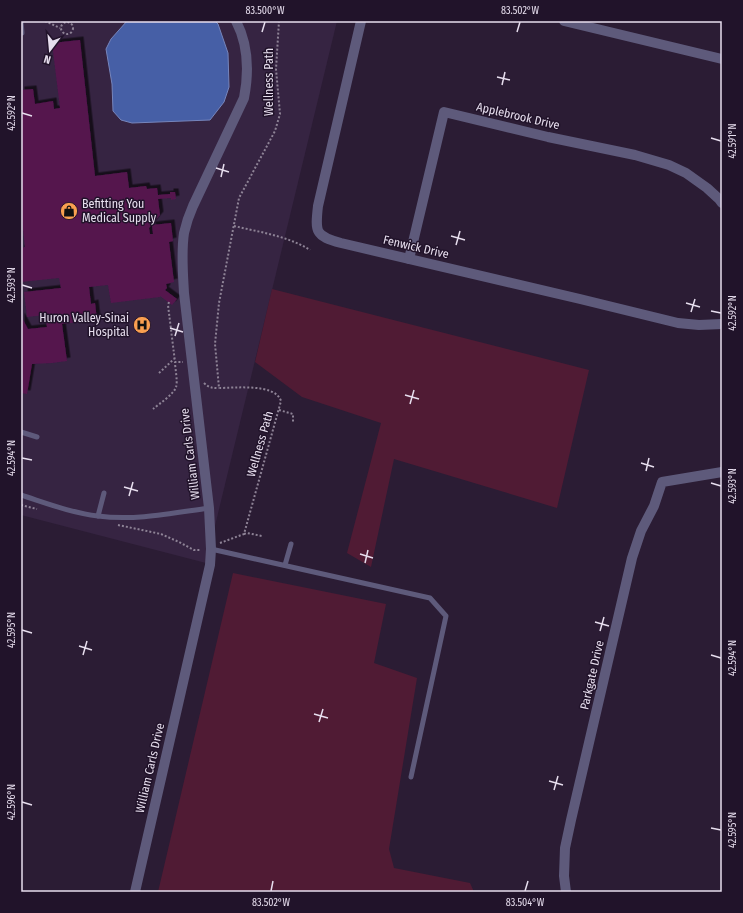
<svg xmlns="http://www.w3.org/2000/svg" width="743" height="913" font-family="'Fira Sans Condensed',sans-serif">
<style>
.built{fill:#362442}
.green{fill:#501b34}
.water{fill:#465fa6;stroke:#7685bc}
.building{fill:#54154e;filter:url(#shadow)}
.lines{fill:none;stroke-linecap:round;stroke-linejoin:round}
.path{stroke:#8e8396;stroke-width:2;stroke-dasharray:2 2;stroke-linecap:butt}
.service{stroke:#5e5a7b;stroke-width:5}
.minor{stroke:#5e5a7b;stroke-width:10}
.tertiary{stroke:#5e5a7b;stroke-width:10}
.ticks{fill:none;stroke:#e7deee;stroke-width:1.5}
.labels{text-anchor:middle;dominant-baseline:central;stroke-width:3;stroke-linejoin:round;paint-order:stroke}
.street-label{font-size:12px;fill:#e7deee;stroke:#21132a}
.poi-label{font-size:12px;fill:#e7deee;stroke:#21132a;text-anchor:start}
.neatline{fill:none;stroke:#e7deee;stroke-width:1.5}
.ticks-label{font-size:10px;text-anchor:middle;fill:#e7deee}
</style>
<defs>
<filter id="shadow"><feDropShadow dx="3.5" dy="-3.5" stdDeviation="0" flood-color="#0009"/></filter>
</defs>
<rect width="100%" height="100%" fill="#2b1c34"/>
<polygon class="built" points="21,21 337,21 206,563 21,515"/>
<g class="green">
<polygon points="272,289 589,370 557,508 394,459 371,567 347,553 381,423 302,397 255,362"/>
<polygon points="233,573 386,604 374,663 417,678 389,849 394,868 470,883 474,892 158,892"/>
</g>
<polygon class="water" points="127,21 215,21 218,24 228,53 229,87 224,102 210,120 132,123 121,120 113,111 112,84 106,49 111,39"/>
<polygon class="building" points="80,40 95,176 127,172 129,188 146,186 147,189 157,188 158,195 170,194 170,192 175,192 176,199 171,200 171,198 158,199 160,215 149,228 150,234 153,234 152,225 171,223 173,241 169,242 174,282 166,284 167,288 165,290 177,299 172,305 160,296 160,297 111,303 108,285 89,287 91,304 95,303 97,320 62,324 67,361 52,363 32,364 27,394 21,393 21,316 28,329 47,327 45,315 27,317 24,292 61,288 59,278 21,282 21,248 25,247 21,212 21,90 33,89 35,104 53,101 54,109 60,108 52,43"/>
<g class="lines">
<g class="path">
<polyline points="45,21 60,28"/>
<circle cx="67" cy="28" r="6"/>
<path d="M234,226C259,232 288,236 310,250"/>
<polyline points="169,302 168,305 175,362 183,362"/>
<polyline points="159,373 174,359"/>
<path d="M204,383C209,388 213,388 219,388"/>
<path d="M153,409C159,404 174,394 176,387C178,382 175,368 175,362"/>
<polyline points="279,410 293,414 293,422"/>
<polyline points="21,505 37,509"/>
<polyline points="118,525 161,534 179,542 194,550 201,550"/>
<polyline points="244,534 247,533 262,536"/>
<path d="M220,543L244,534L281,401C275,383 235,388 219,388L215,344L219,303L239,198L275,131L280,114L276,69L279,21"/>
</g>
<g class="service">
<polyline points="21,21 22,33"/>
<polyline points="21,432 37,437"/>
<path d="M21,495C46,503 72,513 98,516C135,521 173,513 209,508"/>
<polyline points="98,516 104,493"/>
<polyline points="211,549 430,598 446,616 411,777"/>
<polyline points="285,565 291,544"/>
</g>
<g class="minor">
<path d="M361,21L318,206C315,232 315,236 341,243L580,299L678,323L699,325L722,324"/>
<polyline points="409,259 444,112 548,137 635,155 669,165 686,173 707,188 719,199 722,203"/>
<path d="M135,892L210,565L211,549L209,508L184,293C183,274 181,253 184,233C186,224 189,215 193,206L244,98C249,72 248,44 236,21"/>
<polyline points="566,892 564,876 565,848 571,820 632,558 641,531 654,506 662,482 722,472"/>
</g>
<polyline class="tertiary" points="564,21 722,59"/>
</g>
<path class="ticks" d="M262,32L265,22M517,32L520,22M497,77L510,80M502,85L505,72M22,113L32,116M711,138L721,141M216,168L229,172M221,177L224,164M451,236L465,240M456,245L460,231M22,285L32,288M686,303L700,307M711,311L721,313M691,312L695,299M170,328L183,332M175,336L179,323M405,395L419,399M410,404L414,390M22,458L32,460M641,463L654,467M646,471L649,458M711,483L721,486M124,487L138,491M129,496L133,482M360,554L373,558M365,563L368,550M595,622L609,626M22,630L32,633M600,631L604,617M79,646L92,650M83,655L87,641M711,655L721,658M314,714L328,718M319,722L323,709M549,781L563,785M554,790L558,776M22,802L32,805M711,828L721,830M271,891L273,881M525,891L528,881"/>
<defs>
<symbol id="shop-disc" viewBox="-11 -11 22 22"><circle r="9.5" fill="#fa9f50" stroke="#21132a"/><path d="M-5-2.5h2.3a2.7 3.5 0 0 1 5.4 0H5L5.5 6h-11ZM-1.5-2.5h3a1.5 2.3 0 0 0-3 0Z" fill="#111"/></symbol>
<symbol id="hospital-disc" viewBox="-11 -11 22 22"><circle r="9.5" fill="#fa9f50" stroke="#21132a"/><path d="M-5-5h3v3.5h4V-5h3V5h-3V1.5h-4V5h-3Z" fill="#111"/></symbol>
</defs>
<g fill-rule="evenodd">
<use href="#shop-disc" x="59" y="201" width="20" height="20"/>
<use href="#hospital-disc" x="132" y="315" width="20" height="20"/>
</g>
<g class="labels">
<g class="street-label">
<text transform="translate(269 82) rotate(-90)">Wellness Path</text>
<text transform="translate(518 116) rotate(13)">Applebrook Drive</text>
<text transform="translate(416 247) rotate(13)">Fenwick Drive</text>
<text transform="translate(260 444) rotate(-74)">Wellness Path</text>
<text transform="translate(190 454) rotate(-97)">William Carls Drive</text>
<text transform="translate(592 675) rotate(-77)">Parkgate Drive</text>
<text transform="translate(150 768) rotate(-77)">William Carls Drive</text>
</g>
<g class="poi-label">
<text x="82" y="204">Befitting You<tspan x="82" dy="14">Medical Supply</tspan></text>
<text x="129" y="318" text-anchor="end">Huron Valley-Sinai<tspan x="129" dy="14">Hospital</tspan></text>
</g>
</g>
<rect width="743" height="913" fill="none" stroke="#21132a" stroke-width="44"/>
<g transform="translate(50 50) rotate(196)" stroke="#21132a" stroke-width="3" paint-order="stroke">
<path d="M0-3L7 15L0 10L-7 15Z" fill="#e7deee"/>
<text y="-6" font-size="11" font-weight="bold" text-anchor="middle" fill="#e7deee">N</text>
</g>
<rect x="22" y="22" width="699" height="869" class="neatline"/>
<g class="ticks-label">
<text x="265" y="14">83.500°W</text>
<text x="520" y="14">83.502°W</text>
<text transform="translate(11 113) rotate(-90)" y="4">42.592°N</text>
<text transform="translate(732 141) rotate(-90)" y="4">42.591°N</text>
<text transform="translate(11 285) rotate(-90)" y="4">42.593°N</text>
<text transform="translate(732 313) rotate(-90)" y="4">42.592°N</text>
<text transform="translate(11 458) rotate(-90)" y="4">42.594°N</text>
<text transform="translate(732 486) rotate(-90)" y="4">42.593°N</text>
<text transform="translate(11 630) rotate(-90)" y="4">42.595°N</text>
<text transform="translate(732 658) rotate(-90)" y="4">42.594°N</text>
<text transform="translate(11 802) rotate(-90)" y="4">42.596°N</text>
<text transform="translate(732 830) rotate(-90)" y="4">42.595°N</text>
<text x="271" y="906">83.502°W</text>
<text x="525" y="906">83.504°W</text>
</g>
</svg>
